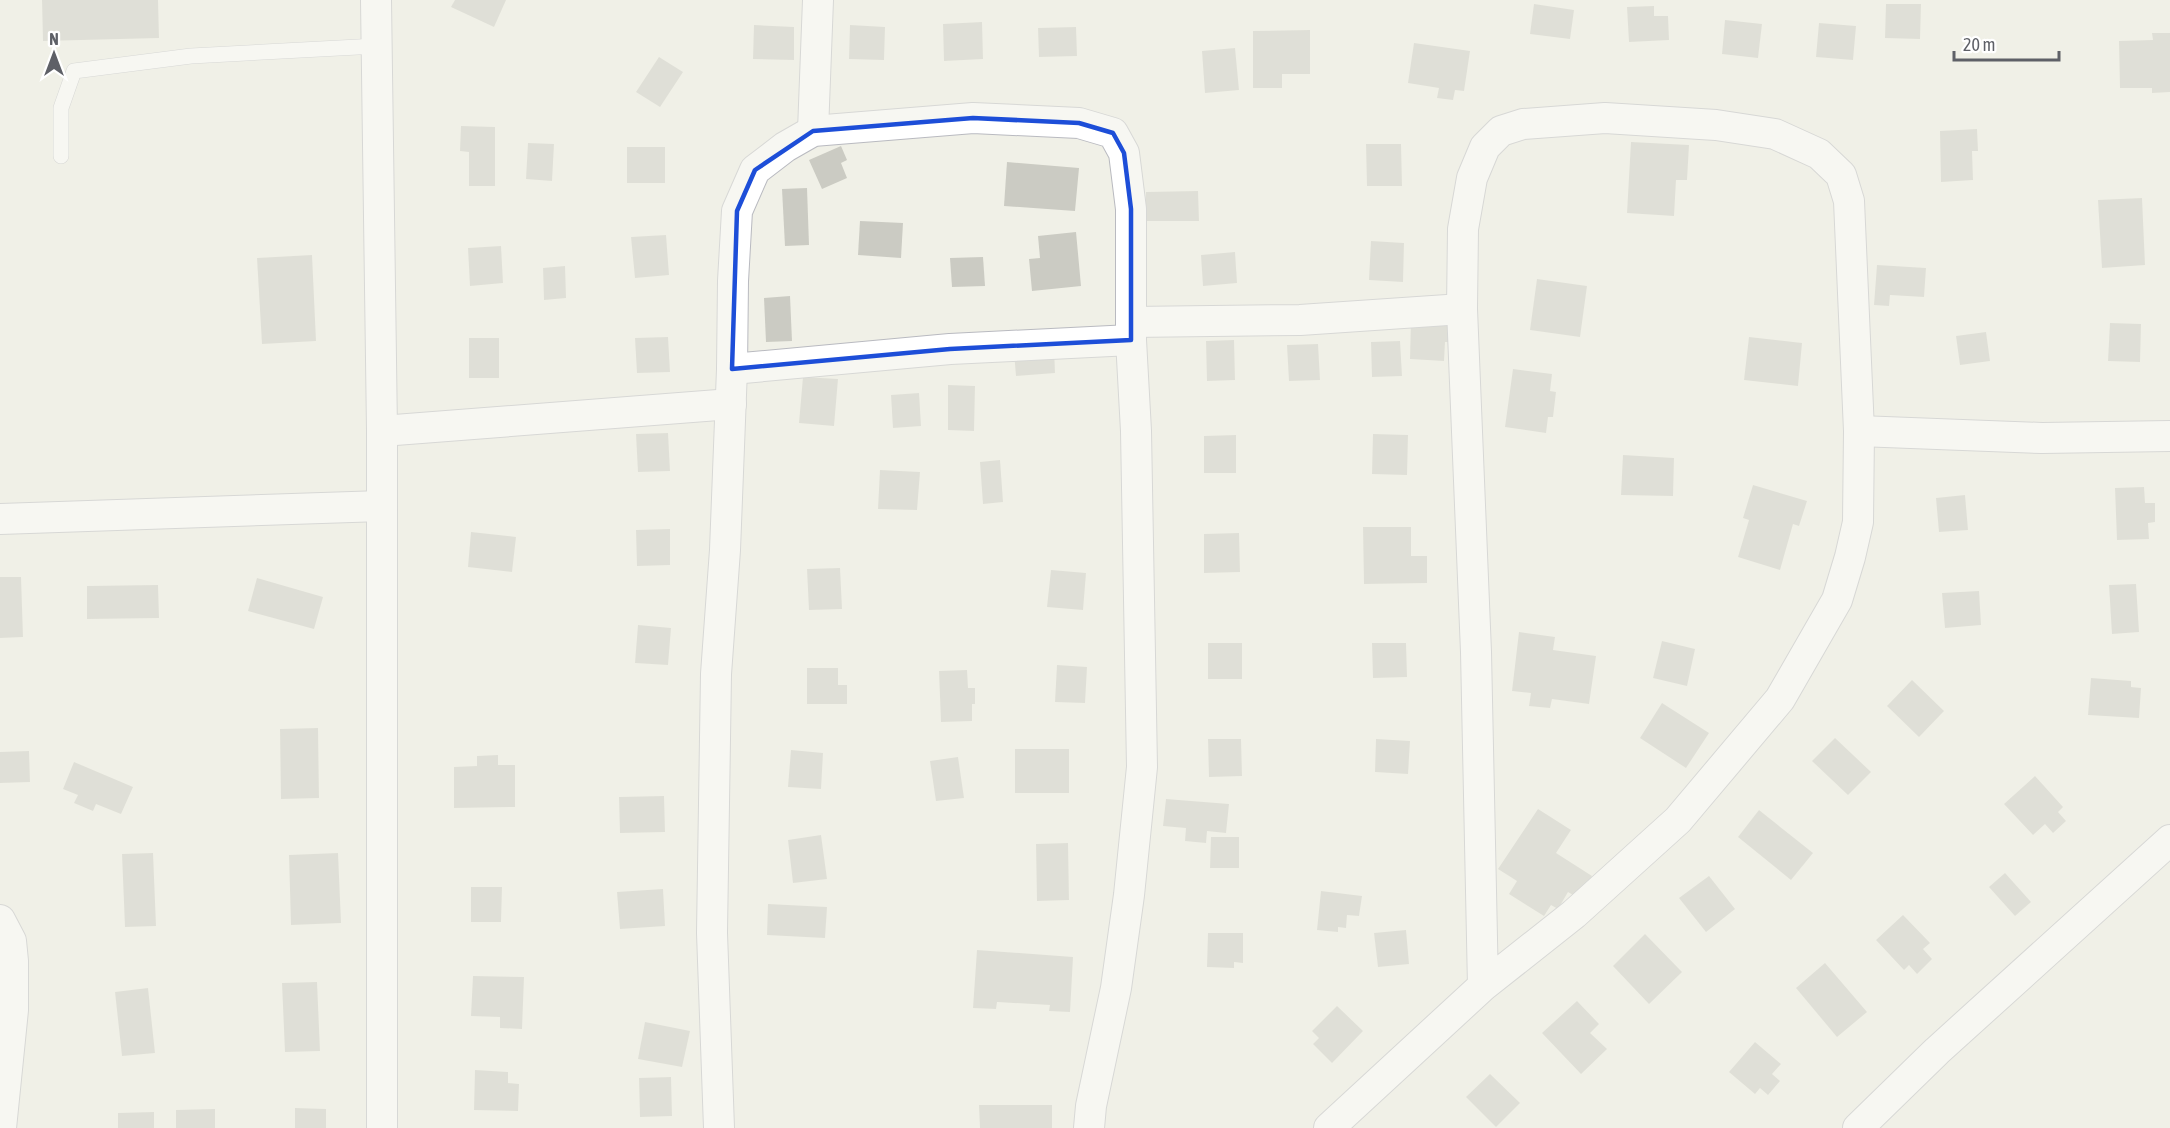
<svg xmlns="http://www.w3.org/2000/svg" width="2170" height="1128" font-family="'Asap Condensed',sans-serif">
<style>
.building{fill:#cbcbc3}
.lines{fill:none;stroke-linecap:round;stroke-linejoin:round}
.lane-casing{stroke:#b9bac0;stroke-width:16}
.street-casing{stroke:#b9bac0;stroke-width:32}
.lane{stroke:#fff;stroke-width:15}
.street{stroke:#fff;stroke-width:30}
.marked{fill:none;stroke:#1d4ed8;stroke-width:4.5;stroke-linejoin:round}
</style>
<rect width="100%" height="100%" fill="#f0f0e7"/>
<g class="building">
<polygon points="42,0 158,0 159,38 43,41"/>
<polygon points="455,0 506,0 494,27 451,7"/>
<polygon points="1534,4 1574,10 1570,39 1530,34"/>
<polygon points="1886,4 1921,4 1920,39 1885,38"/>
<polygon points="1654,6 1654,16 1668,16 1669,40 1629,42 1627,7"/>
<polygon points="1725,20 1762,24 1758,58 1722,54"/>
<polygon points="982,22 983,59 944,61 943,24"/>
<polygon points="1819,23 1856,26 1853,60 1816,57"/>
<polygon points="754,25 794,27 794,60 753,59"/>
<polygon points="850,25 885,27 884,60 849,59"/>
<polygon points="1076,27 1077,56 1039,57 1038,28"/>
<polygon points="1310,30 1310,74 1282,74 1282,88 1253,88 1253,31"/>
<polygon points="2152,33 2170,33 2170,92 2152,93 2152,88 2120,88 2119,41 2153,40"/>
<polygon points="1414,43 1470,51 1464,91 1455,90 1453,100 1437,98 1439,88 1408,83"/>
<polygon points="1235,48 1239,90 1205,93 1202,51"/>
<polygon points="659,57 683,72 660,107 636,92"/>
<polygon points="461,126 495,127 495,186 469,186 469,152 460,151"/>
<polygon points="1977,129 1978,151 1972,151 1973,180 1941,182 1940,131"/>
<polygon points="1631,142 1689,145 1687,180 1676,180 1674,216 1627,213"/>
<polygon points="528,143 554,144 552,181 526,179"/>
<polygon points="1366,144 1401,144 1402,186 1367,186"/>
<polygon points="841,146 847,160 841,163 847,178 822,189 809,160"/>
<rect x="627" y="147" width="38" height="36"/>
<polygon points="1007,162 1079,168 1075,211 1004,206"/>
<polygon points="807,188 809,245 785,246 782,189"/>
<polygon points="1198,191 1199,221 1146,221 1146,192"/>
<polygon points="2142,198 2145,265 2102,268 2098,200"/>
<polygon points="860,221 903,223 901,258 858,255"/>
<polygon points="1076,232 1081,286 1032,291 1029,259 1040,258 1038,236"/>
<polygon points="666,235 669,275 635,278 631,237"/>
<polygon points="1371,241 1404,243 1403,282 1369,280"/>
<polygon points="501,246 503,283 470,286 468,248"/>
<polygon points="1235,252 1237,283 1203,286 1201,255"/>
<polygon points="312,255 316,341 262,344 257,258"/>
<polygon points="983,257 985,286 952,287 950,258"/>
<polygon points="1877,265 1926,268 1924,297 1890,295 1889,306 1874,305"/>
<polygon points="565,266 566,298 544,300 543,268"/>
<polygon points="1537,279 1587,286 1580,337 1530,330"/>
<polygon points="790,296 792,341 766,342 764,298"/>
<polygon points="1411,320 1450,322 1456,342 1445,342 1444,361 1410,359"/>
<polygon points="2110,323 2141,324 2140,362 2108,361"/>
<polygon points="1986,332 1990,361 1960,365 1956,336"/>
<polygon points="668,337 670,372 637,373 635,338"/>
<polygon points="1749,337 1802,343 1798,386 1744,380"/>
<rect x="469" y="338" width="30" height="40"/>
<polygon points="1234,340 1235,380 1207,381 1206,341"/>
<polygon points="1400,341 1402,376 1372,377 1371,342"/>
<polygon points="1318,344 1320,380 1289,381 1287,345"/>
<polygon points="1054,348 1055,373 1016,376 1014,352"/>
<polygon points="1513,369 1552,374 1550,391 1556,392 1553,417 1548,417 1546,433 1505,427"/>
<polygon points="803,377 838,379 834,426 799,423"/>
<polygon points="948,385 975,386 974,431 948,430"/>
<polygon points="919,393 921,426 893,428 891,395"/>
<polygon points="668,433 670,471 638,472 636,434"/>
<polygon points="1373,434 1408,435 1407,475 1372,474"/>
<polygon points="1236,435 1236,473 1204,473 1204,436"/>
<polygon points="1623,455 1674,458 1673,496 1621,495"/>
<polygon points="1000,460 1003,502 983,504 980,462"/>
<polygon points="880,470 920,472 917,510 878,509"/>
<polygon points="1753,485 1807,501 1799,526 1793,524 1780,570 1738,557 1749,520 1743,518"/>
<polygon points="2144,487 2145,503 2155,503 2155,522 2148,523 2149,539 2117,540 2115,488"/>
<polygon points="1965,495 1968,530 1939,532 1936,498"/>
<polygon points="1363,527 1411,527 1411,556 1427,556 1427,583 1364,584"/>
<polygon points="670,529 670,565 637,566 636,530"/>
<polygon points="471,532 516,537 512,572 468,567"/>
<polygon points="1239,533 1240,572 1204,573 1204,534"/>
<polygon points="840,568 842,609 809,610 807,569"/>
<polygon points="1051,570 1086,573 1083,610 1047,607"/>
<polygon points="0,577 21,577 23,637 0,638"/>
<polygon points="257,578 323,597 314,629 248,611"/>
<polygon points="2136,584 2139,632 2112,634 2109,585"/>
<polygon points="158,585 159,618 87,619 87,586"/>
<polygon points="1979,591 1981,625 1945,628 1942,593"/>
<polygon points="638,625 671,628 668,665 635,663"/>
<polygon points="1519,632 1555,637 1553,650 1596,656 1589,704 1552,699 1550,708 1529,706 1531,693 1512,691"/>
<polygon points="1662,641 1695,649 1687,686 1653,678"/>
<rect x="1208" y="643" width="34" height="36"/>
<polygon points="1372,643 1406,643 1407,677 1373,678"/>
<polygon points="1057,665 1087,667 1085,703 1055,702"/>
<polygon points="807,668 838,668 838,685 847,685 847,704 807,704"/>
<polygon points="967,670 968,688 975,688 975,704 972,704 972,721 941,722 939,671"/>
<polygon points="2091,678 2131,681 2131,687 2141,688 2139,718 2088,715"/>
<polygon points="1912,680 1944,711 1919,737 1887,706"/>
<polygon points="1662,703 1709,733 1686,768 1640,738"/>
<polygon points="318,728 319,798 281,799 280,729"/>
<polygon points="1835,738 1871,772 1848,795 1812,761"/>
<polygon points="1208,739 1241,739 1242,776 1209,777"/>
<polygon points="1376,739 1410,741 1408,774 1375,772"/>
<rect x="1015" y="749" width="54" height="44"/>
<polygon points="791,750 823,753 821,789 788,787"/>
<polygon points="29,751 30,782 0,783 0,752"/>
<polygon points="498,755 498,765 515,765 515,807 454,808 454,767 477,766 477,756"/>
<polygon points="958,757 964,798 936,801 930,761"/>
<polygon points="74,762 133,787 121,814 96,804 93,811 74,803 78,795 63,789"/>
<polygon points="2035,776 2063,807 2058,812 2066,821 2053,833 2045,824 2033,835 2004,804"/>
<polygon points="664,796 665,832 620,833 619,797"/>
<polygon points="1166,799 1229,804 1226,833 1207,831 1206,843 1185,841 1186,828 1163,826"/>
<polygon points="1538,809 1571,830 1556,853 1592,876 1578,898 1568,892 1558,909 1551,905 1544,916 1509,894 1517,881 1498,869"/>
<polygon points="1759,810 1813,853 1791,880 1738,837"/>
<polygon points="821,835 827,879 793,883 788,840"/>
<polygon points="1211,837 1239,837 1239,868 1210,868"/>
<polygon points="1068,843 1069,900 1037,901 1036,844"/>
<polygon points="153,853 156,926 125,927 122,854"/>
<polygon points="338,853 341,923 291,925 289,855"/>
<polygon points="2005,873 2031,902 2015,916 1989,887"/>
<polygon points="1709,876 1735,909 1706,932 1679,898"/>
<polygon points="471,887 502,887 501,922 471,922"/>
<polygon points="663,889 665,926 620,929 617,892"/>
<polygon points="1321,891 1362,896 1359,916 1347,915 1346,928 1338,927 1338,932 1317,930"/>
<polygon points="768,904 827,907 825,938 767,935"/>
<polygon points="1903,915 1930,943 1923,949 1932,959 1917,974 1909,965 1904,970 1876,940"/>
<polygon points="1406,930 1409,964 1378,967 1374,933"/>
<polygon points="1208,933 1243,933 1243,963 1234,962 1234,968 1207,967"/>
<polygon points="1645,934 1682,972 1649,1004 1613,966"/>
<polygon points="977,950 1073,957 1070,1012 1049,1011 1050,1005 997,1002 996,1009 973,1008"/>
<polygon points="1825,963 1867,1012 1837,1037 1796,988"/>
<polygon points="473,976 524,977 522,1029 500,1028 500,1017 471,1016"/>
<polygon points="317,982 320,1051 285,1052 282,983"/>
<polygon points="148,988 155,1053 122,1056 115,992"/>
<polygon points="1577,1001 1599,1024 1590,1033 1607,1049 1581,1074 1542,1033"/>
<polygon points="1337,1006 1363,1031 1332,1063 1313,1044 1319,1038 1312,1031"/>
<polygon points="645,1022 690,1031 682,1067 638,1059"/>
<polygon points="1755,1042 1781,1064 1772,1074 1780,1081 1768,1095 1760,1088 1755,1094 1729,1072"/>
<polygon points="475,1070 508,1072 508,1083 519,1084 518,1111 474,1110"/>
<polygon points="1490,1074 1520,1103 1496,1127 1466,1097"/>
<polygon points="671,1077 672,1116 640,1117 639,1078"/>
<polygon points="979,1105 1052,1105 1052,1128 980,1128"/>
<polygon points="295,1108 326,1109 326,1128 295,1128"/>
<polygon points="215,1109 215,1128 176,1128 176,1110"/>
<polygon points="154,1112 154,1128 118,1128 118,1113"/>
</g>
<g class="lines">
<defs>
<polyline id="lane" points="61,156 61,108 74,71 191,56 377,46"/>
<g id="street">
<polyline points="376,0 382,431 382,1128"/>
<polyline points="813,131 818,0"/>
<polyline points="1131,322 1300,320 1462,309"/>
<polyline points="732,369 950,349 1131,340"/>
<polyline points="382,431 731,404"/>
<polyline points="1859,431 2042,438 2170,436"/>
<polyline points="0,519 382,506"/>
<polyline points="0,920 11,941 13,961 13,1010 1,1128"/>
<polyline points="719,1128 712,933 716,674 725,550 732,369 733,281 737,211 755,170 785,147 813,131 973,118 1079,123 1113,133 1124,153 1131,209 1131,340 1136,431 1142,767 1129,895 1116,988 1091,1106 1089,1128"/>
<polyline points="1329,1128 1483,986 1574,914 1678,820 1780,699 1837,600 1850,557 1858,522 1859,431 1849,201 1841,175 1819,154 1775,134 1716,125 1605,118 1523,124 1501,131 1485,147 1472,178 1463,229 1462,309 1476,652 1483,986"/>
<polyline points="1858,1128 1937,1051 2170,840"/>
</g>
</defs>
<use href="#lane" class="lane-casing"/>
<use href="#street" class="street-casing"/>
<use href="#lane" class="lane"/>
<use href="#street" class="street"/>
</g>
<path d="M0 0H2170V1128H0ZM973,118L1079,123L1113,133L1124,153L1131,209V340L950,349L732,369L737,211L755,170L813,131Z" fill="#f0f0e7" fill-opacity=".55" fill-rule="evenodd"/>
<path class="marked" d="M973,118L1079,123L1113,133L1124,153L1131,209V340L950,349L732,369L737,211L755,170L813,131Z"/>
<g transform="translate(54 54)" stroke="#ffffff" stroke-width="4.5" paint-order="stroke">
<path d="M0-4.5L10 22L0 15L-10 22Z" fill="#5e6067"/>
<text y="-9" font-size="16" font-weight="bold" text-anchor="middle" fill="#5e6067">N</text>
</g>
<path d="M1954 51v9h105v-9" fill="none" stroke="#5e6067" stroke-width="3"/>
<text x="1963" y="51" font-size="18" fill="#5e6067" stroke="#ffffff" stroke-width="4.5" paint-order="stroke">20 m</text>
</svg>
